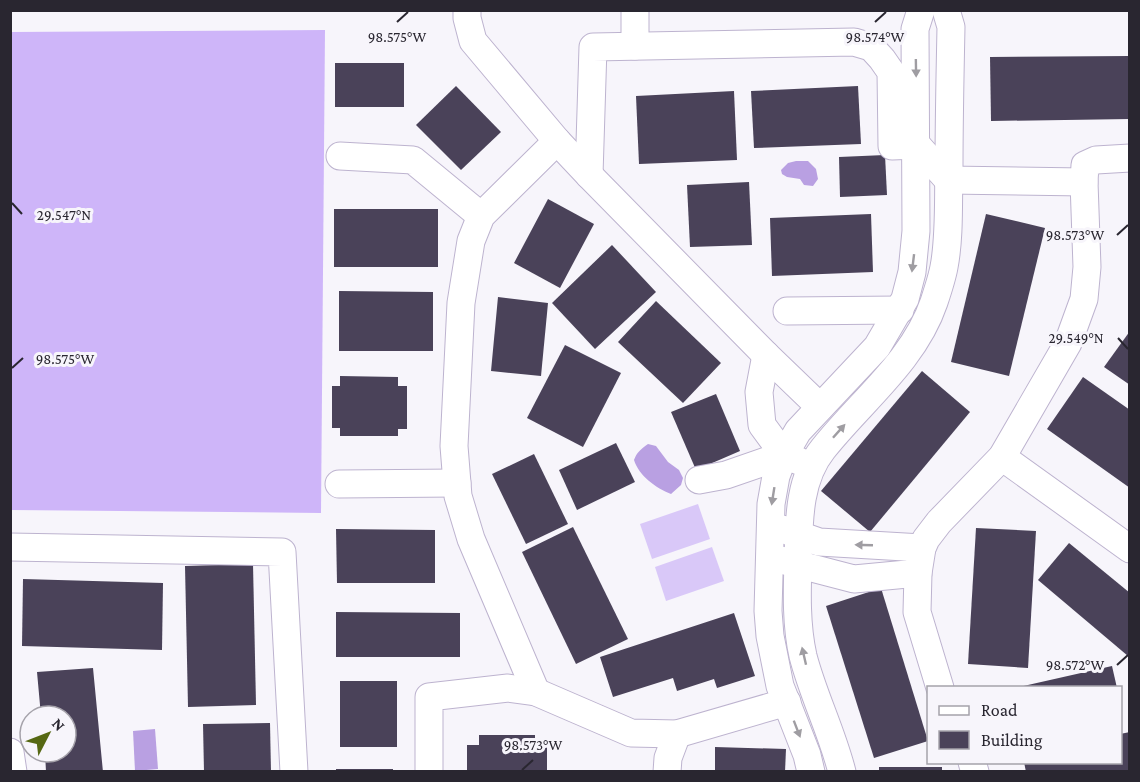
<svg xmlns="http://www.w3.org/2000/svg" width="1140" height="782" font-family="'Crimson Pro',serif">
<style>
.green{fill:#d9c8f8}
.forest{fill:#ceb5f9}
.water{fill:#b9a0e2}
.building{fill:#4a4259}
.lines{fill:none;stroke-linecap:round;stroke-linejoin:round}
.minor-casing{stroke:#bdb3cf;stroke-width:29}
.minor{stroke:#fff;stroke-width:27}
.oneway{fill:#9f9da2}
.ticks{fill:none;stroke:#292630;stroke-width:2}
.ticks-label{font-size:15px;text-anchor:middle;fill:#292630;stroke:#f7f5fb;stroke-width:6;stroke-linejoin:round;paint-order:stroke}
</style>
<rect width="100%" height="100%" fill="#f7f5fb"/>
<g class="green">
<polygon points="698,504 710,539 652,559 640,524"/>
<polygon points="712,547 724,581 666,601 655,567"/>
</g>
<polygon class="forest" points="325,30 321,513 11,510 11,32"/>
<g class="water">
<polygon points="796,161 808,161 816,169 818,179 813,186 804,185 800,179 787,177 782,174 781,170 788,163"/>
<path d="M648,444L656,446L668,462L679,470L683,478L681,485L671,494C656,488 639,476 634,460C637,452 641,449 648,444Z"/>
<polygon points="155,729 158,769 135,771 133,731"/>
</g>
<g class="building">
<polygon points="1130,56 1130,119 991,121 990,57"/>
<rect x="335" y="63" width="69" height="44"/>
<polygon points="456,86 501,132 461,170 416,125"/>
<polygon points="858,86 861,144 754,148 751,91"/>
<polygon points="734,91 737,160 639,164 636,96"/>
<polygon points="885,155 887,195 840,197 839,157"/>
<polygon points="749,182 752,245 690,247 687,185"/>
<polygon points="548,199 594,224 560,288 514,263"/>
<rect x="334" y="209" width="104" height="58"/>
<polygon points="871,214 873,272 772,276 770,218"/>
<polygon points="986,214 1045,228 1009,376 951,362"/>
<polygon points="612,245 656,292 595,349 552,303"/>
<polygon points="339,291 433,292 433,351 339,351"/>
<polygon points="498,297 548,303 541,376 491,371"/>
<polygon points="656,301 721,363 683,403 618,342"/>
<polygon points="1130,331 1130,385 1104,367"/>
<polygon points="565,345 621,373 583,447 527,418"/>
<polygon points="922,371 970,412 870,532 821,491"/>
<polygon points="340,376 398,377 398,386 407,386 407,429 398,429 398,436 340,436 340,428 332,428 332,386 340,386"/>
<polygon points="1083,377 1130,410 1130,488 1047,429"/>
<polygon points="716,394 740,451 696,470 671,412"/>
<polygon points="616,443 635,482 577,510 559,470"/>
<polygon points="534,454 568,524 526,544 492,474"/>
<polygon points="573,527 628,639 576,664 522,552"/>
<polygon points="976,528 1036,531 1028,668 968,664"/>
<polygon points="336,529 435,530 435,583 337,583"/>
<polygon points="1069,543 1130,593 1130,654 1128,656 1038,580"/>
<polygon points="253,564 256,705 188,707 185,566"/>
<polygon points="23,579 163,583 162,650 22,646"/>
<polygon points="881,588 928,741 874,758 826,606"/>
<polygon points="336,612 460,613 460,657 336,657"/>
<polygon points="734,613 755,676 717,688 714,679 677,691 673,678 613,697 600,657"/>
<polygon points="1112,666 1117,688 1019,688 1019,687"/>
<polygon points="93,668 103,772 46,772 45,752 66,752 66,716 41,716 37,672"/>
<rect x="340" y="681" width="57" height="66"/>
<polygon points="270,723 271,772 204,772 203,724"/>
<polygon points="1130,732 1130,772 1026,772 1024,762 1120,762 1120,734"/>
<polygon points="479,735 535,735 535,745 547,745 547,772 467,772 467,745 479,745"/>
<polygon points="715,747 786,749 785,772 715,772"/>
<rect x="879" y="767" width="63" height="5"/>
<rect x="336" y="769" width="57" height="3"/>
</g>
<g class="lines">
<defs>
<g id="minor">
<polyline points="467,10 467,18 473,41 557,141 589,175 766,355 820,407"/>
<polyline points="635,10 635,46"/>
<polyline points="340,156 413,160 481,216"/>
<polyline points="589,175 593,47 854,42 871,47 882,59 891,72 892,146 917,145 948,180 1084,182"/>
<polyline points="787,311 900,310"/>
<polyline points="766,355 759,392 762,425 784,455 799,461"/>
<polyline points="1002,457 1130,549"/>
<polyline points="699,480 726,475 784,455"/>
<polyline points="339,484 457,483"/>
<polyline points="782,529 819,542 922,548"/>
<polyline points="10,547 282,552 294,772"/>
<polyline points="781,560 854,579 918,573"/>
<polyline points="940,688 917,612 918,573 922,548 926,539 939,522 1002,457 1068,343 1084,299 1087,267 1084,182 1085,165 1096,160 1130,158"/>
<polyline points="536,692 471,539 458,496 454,446 461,303 471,241 481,216 557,141"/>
<polyline points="10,752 13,772"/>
<polyline points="972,762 975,772"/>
<polyline points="429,772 429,697 508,688 536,692 631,733 677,734 787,702"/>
<polyline points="667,772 668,758 677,734"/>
<polyline points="811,772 807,755 780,686 770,636 768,611 771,504 776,476 784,455 798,431 877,347 905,299 912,272 916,231 915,29 921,10"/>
<path d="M842,772C832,732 813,695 803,656C796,625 797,592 798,561C799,523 798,480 823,449C861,401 914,361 934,302C938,290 942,278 944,267C950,236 948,199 949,167C949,121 950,74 951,27L946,10"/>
</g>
</defs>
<use href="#minor" class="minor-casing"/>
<use href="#minor" class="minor"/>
</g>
<defs><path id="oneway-solid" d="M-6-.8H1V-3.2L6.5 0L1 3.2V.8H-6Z" transform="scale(1.5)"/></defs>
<g class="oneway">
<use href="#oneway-solid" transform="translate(916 68) rotate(89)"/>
<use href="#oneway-solid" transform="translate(913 263) rotate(97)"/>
<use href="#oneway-solid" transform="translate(839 431) rotate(-48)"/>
<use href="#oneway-solid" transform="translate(773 496) rotate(99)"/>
<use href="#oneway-solid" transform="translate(864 545) rotate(-178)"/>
<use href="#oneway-solid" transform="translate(804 656) rotate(-103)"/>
<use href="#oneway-solid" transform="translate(797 729) rotate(69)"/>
</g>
<path class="ticks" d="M397,22L408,12M875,22L886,12M12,203L22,214M1117,235L1128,225M1118,338L1128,349M12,368L23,358M1117,665L1128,655M522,770L533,760"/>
<g class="ticks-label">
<text x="397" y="42">98.575°W</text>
<text x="875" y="42">98.574°W</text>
<text x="64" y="220">29.547°N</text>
<text x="1075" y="240">98.573°W</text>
<text x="1076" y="343">29.549°N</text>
<text x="65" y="364">98.575°W</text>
<text x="1075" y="670">98.572°W</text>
<text x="533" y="750">98.573°W</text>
</g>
<rect width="1140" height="782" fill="none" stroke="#292630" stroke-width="24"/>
<rect x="927" y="686" width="195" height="78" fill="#f7f5fb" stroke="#a5a2aa" stroke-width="1.5"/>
<rect x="939" y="706" width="30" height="9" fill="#ffffff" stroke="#a5a2aa" stroke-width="1.5"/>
<text x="981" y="716" font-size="18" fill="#292630">Road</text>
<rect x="939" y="731" width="30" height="18" fill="#4a4259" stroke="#a5a2aa" stroke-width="1.5"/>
<text x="981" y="746" font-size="18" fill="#292630">Building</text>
<g transform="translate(48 734) rotate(48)"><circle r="28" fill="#f7f5fb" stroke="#a5a2aa" stroke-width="1.5"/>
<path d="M0-4.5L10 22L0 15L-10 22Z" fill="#566813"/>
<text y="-9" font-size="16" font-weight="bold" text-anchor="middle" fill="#292630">N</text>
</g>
</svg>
